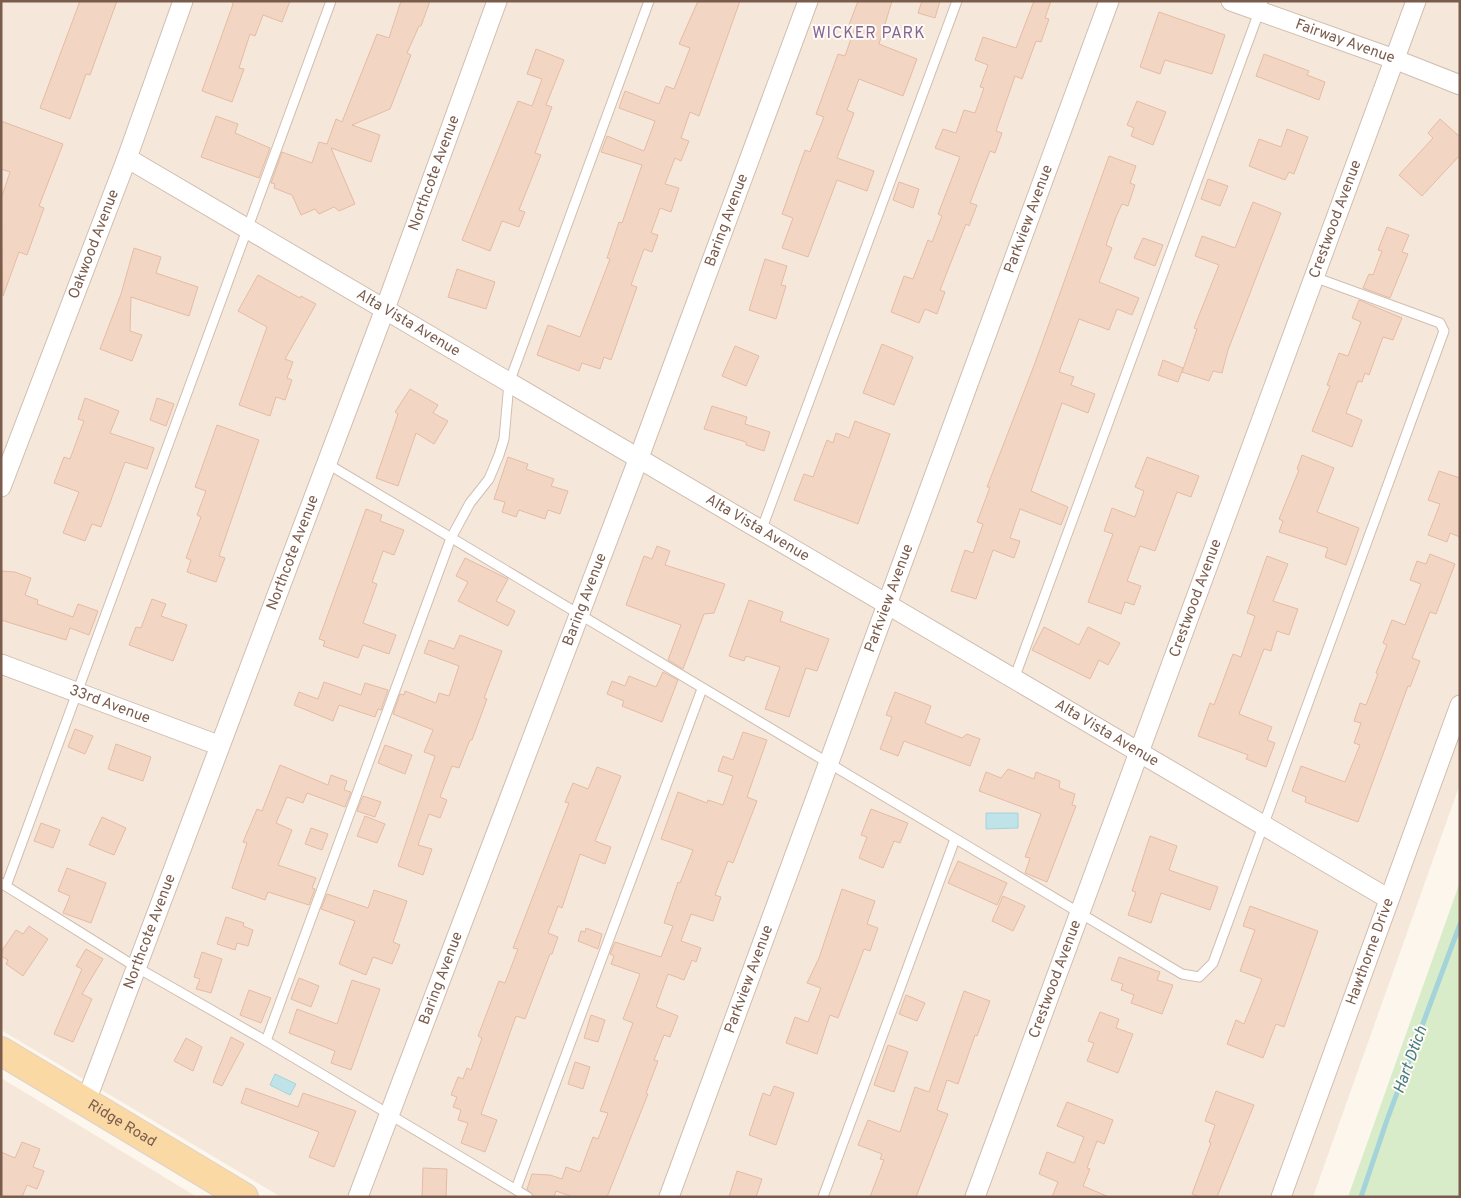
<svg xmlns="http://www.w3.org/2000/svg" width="1461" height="1198" font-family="Overpass,sans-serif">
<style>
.residential{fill:#f5e8da}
.green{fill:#d8ecc9}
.water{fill:#bfe3e8;stroke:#a5d3da}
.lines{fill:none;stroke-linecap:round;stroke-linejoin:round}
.stream{stroke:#a5d3da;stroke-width:5}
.building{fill:#f3d5c3;stroke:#e6bba3}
.lane-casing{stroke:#d1beb0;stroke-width:11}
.street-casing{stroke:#d1beb0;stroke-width:21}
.primary-casing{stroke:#dad1cd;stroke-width:30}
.lane{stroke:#fff;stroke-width:9}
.street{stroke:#fff;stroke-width:19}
.primary{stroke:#fbd9a5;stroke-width:28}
.labels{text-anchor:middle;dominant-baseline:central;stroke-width:4;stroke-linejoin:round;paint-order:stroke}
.street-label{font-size:15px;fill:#7a5c4d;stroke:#fffaf3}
.neighbourhood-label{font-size:16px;letter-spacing:1px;fill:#846695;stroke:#fffaf3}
.water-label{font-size:16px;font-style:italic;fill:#437c86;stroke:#fffaf3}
</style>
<rect width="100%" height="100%" fill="#fdf6ec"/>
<g class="residential">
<polygon points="1,1 1460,1 1460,784 1313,1197 281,1197 1,1030"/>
<polygon points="1,1078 197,1197 1,1197"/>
</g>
<polygon class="green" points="1460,882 1460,1197 1348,1197"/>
<g class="water">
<polygon points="986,813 1018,813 1018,828 986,829"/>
<polygon points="275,1074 296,1084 290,1095 270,1085"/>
</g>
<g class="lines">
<polyline class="stream" points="1361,1197 1387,1120 1460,924"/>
</g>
<g class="building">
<polygon points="80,1 117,1 90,75 86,74 70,119 40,108"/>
<polygon points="231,1 290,1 282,22 263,15 255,36 250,34 239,68 244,69 232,102 202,91 233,4"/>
<polygon points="401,1 430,1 421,26 419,26 407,53 411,55 390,109 352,125 380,135 371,162 331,148 355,204 339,211 334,207 319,214 315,209 301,215 292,195 274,188 275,184 271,183 282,152 312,163 319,142 327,144 336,119 342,122 377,34 389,38"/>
<polygon points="698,1 740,1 699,116 690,112 681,138 689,141 681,161 675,158 665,184 679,188 671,212 660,208 651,233 658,235 652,252 644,249 631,285 637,287 611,360 604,357 600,369 582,363 579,371 537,355 548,325 580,337 610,259 607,258 619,222 622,223 642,165 601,152 607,136 644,151 655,121 619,108 625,91 659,104 666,86 674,89 690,48 679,44"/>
<polygon points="858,1 892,1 879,44 917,59 903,96 859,79 847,110 854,113 837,158 874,171 867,191 837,180 808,257 782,248 793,218 782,214 805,150 810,152 824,117 816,114 838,54 845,56 855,27 849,25"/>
<polygon points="922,1 940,1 935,18 918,13"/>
<polygon points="1034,1 1051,1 1045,18 1049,19 1041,42 1036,41 1022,79 1015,76 996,131 1002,133 995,153 990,151 970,203 977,205 969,226 966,224 940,290 945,292 937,314 925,309 919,323 891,312 904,276 913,279 928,240 932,242 942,216 938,214 960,157 935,148 943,129 956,133 964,110 975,113 984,88 980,87 988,65 975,60 983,37 1016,48"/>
<polygon points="1159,12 1225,35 1212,74 1165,60 1160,74 1140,67"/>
<polygon points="536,49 564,60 546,105 552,107 535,153 541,155 519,210 525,212 519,227 502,221 490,251 462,240 518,101 532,106 542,79 527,74"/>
<polygon points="1264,54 1309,71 1307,75 1325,82 1319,100 1256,76"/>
<polygon points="1137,101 1166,112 1153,145 1131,136 1134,128 1127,125"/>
<polygon points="216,116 238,124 235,133 270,148 259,178 201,157"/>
<polygon points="1440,119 1460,137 1460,155 1422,196 1399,175 1433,138 1428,133"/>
<polygon points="1,121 63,144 39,206 44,208 27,255 19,252 3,296 1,199 10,172 1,169"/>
<polygon points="1287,129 1308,137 1294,174 1289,172 1285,180 1249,166 1259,139 1281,147"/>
<polygon points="1109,156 1136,166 1130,183 1135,185 1128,206 1122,204 1116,217 1106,245 1112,248 1099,282 1139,298 1132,315 1117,309 1109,330 1079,319 1059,372 1074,377 1071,385 1095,394 1088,413 1062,403 1031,491 1068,507 1061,525 1020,509 1010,538 1020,541 1014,558 993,550 976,599 951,591 965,550 973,553 983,524 977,522 990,487 987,487 1035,363"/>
<polygon points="1208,179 1228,186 1220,206 1201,199"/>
<polygon points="899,182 919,189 913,208 893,200"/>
<polygon points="1253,202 1281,213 1228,350 1222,373 1213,371 1209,381 1182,372 1197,329 1194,328 1219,265 1195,256 1202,236 1235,248"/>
<polygon points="1387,227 1409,235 1402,252 1408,254 1390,298 1363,288 1369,274 1373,275 1382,251 1378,250"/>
<polygon points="1143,238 1163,245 1155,266 1134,258"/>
<polygon points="134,248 161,257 156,273 198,287 189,316 131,297 130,331 142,335 132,361 100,349 121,294"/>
<polygon points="765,259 787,266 781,285 786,286 776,319 749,310"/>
<polygon points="457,269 495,282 486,309 448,297"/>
<polygon points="258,275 300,298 301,296 316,304 285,359 293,362 287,378 292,380 285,400 276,397 270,416 239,405 267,327 238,311"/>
<polygon points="1359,300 1402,318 1393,340 1383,337 1369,375 1365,373 1362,382 1358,381 1346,413 1362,420 1352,447 1312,431 1330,386 1327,385 1339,353 1348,356 1361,322 1352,318"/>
<polygon points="882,344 913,357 894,405 863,393"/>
<polygon points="735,346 759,356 746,386 722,376"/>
<polygon points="1163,360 1183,368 1178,382 1158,375"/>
<polygon points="410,389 438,405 433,413 448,421 434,444 416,433 398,486 376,478 398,414 395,412"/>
<polygon points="85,398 119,411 110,433 154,448 147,469 125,462 101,527 92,524 85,541 63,533 79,492 54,483 64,457 70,459 84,421 78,419"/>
<polygon points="157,398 174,404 166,426 150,420"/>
<polygon points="712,406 747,417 745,424 770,432 764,451 746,445 746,442 704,429"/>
<polygon points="855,421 890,434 858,524 794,500 804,474 813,477 827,440 833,443 836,433 849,438"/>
<polygon points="217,425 259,440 219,556 225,558 216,582 187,572 191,560 186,558 201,517 197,515 206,491 195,487"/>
<polygon points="1302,455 1334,468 1317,512 1359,528 1346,565 1325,557 1328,548 1279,532 1283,521 1279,519 1299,470 1297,469"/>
<polygon points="508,457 528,464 526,469 554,479 551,486 568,491 560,514 548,510 545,519 519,510 516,517 502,512 505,502 494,499"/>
<polygon points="1147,457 1199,476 1191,497 1177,492 1155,551 1140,546 1127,581 1141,586 1134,605 1125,602 1121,614 1088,602 1113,534 1104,531 1112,508 1135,517 1144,491 1135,487"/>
<polygon points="1439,471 1460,478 1460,537 1450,533 1447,542 1428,535 1440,504 1428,500"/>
<polygon points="366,509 382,515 380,521 404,530 394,555 383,551 372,582 377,584 363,623 396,635 389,654 363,645 358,658 323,646 325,641 319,639"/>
<polygon points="657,546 670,551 665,565 725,584 714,613 704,614 683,669 668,660 681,625 626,605 644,556 652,559"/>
<polygon points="1430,554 1455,564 1436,614 1430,612 1412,658 1420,661 1410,687 1408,686 1358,822 1305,802 1306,797 1292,791 1301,766 1345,782 1360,745 1354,743 1361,723 1354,721 1360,703 1366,705 1378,674 1376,673 1387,645 1383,643 1392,620 1405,625 1421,584 1410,580 1417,561 1426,564"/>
<polygon points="1267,556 1288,564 1273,601 1298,609 1289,635 1277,631 1271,651 1264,649 1239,714 1272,727 1267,740 1275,743 1266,767 1246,759 1248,755 1198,736 1210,703 1214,705 1233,654 1241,657 1255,616 1247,613"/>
<polygon points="465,558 508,579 496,601 515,611 508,626 458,601 468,582 456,576"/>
<polygon points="1,571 15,572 31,578 25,595 38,600 37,604 73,617 78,604 98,611 89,635 70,628 66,640 1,620"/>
<polygon points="152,599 166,604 161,616 187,625 173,661 129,645 136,627 141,628"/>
<polygon points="749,600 783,612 780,621 829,639 817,671 806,668 789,717 765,709 780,667 746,656 744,661 729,656"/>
<polygon points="1044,627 1079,645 1088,627 1120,643 1108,665 1099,660 1090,679 1032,650"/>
<polygon points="460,635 502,651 484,698 487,699 472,740 470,740 459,768 452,766 440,797 447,800 440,818 429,814 418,845 432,849 423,875 398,866 435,756 424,752 433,730 393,714 400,694 404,695 405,691 436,703 439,693 449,696 459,666 424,653 429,640 454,649"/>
<polygon points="663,672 678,680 662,722 622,706 624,701 607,694 612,681 625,686 629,676 656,687"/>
<polygon points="324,682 361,695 365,683 388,690 381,710 378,709 375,717 339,705 333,721 294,705 299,692 318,699"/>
<polygon points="895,692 931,706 925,723 962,738 967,734 980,739 970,766 904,741 898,756 880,749 892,717 886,715"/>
<polygon points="75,729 93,736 85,754 68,747"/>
<polygon points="743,732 767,740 747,797 757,801 733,863 728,861 715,895 721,897 713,921 691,914 681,941 701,948 696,962 692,960 684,980 668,974 656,1007 678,1016 670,1037 664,1035 654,1060 658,1061 646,1093 648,1094 607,1197 573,1197 556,1191 554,1197 534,1197 527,1189 532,1174 550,1175 562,1179 566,1167 580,1172 593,1137 598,1139 608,1113 600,1111 633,1023 623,1019 640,974 611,964 614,956 610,954 615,942 661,957 673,926 664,923 678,882 680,883 693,850 661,839 678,792 707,803 708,800 723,805 733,776 718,771 723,756 733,760"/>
<polygon points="116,744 151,757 143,781 108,769"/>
<polygon points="385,745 412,755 405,774 378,763"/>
<polygon points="280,765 328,785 331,775 347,781 344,790 351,792 345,807 307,793 303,803 287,797 276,823 292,830 278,865 316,878 312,888 315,889 309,905 268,892 265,900 232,888 247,843 243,842 257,809 262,811"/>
<polygon points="597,767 621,776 595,841 611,847 605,864 580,854 562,908 558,906 548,933 558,937 552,954 550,954 525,1019 516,1016 481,1114 497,1120 485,1152 461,1143 468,1123 458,1120 461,1110 453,1107 457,1097 451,1095 458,1077 463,1079 467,1068 471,1070 482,1038 478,1036 499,981 505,983 518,949 513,948 569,803 565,802 573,783 588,789"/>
<polygon points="1008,769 1034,779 1036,772 1060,781 1059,788 1075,794 1072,805 1076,806 1047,882 1025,873 1030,858 1025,857 1041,814 979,791 986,772 1001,778"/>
<polygon points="363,796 381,802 375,817 357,811"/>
<polygon points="871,809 908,823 900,843 894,841 883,868 859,858 867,837 861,835"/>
<polygon points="365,816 385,824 377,843 357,836"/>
<polygon points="102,817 126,828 114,855 89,845"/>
<polygon points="41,823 60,830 53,848 34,841"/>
<polygon points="311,828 328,834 322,850 305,844"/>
<polygon points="1150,836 1177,846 1169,870 1218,887 1210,910 1161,893 1151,923 1128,915 1136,892 1132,891"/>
<polygon points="958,861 1007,883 997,905 948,883"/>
<polygon points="67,868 106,883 91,923 63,913 70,896 58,891"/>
<polygon points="842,889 875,901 867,924 878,928 870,951 864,949 838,1018 830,1015 817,1054 786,1043 795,1017 808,1022 821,988 807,983 819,958"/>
<polygon points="374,890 407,901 393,942 400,945 392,964 373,957 366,975 339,964 355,921 321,909 327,894 368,908"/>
<polygon points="1003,896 1025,906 1013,931 992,921"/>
<polygon points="1250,906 1318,931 1284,1027 1276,1024 1263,1058 1227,1044 1236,1020 1244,1024 1262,979 1240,971 1255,930 1243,926"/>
<polygon points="226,917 244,923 243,926 253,930 248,946 237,943 235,950 217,944"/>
<polygon points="29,926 48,939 23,976 6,964 8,960 1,956 1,952 16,930 23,934"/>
<polygon points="586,928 602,934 598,949 578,941 581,931 585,932"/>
<polygon points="86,949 103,959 82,994 92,999 73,1042 54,1034 82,969 76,966"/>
<polygon points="202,952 222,959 211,993 196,989 200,979 194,977"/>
<polygon points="1119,957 1160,972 1157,980 1173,985 1162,1014 1131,1003 1134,995 1121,990 1123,984 1111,980"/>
<polygon points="299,978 319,986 311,1007 291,999"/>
<polygon points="352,980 380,989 351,1070 331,1063 335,1051 289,1033 297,1009 337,1024"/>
<polygon points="249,990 271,998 261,1023 240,1015"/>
<polygon points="964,991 990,1001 977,1036 975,1035 958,1084 947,1080 937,1110 948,1114 916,1197 870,1197 884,1160 880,1159 882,1154 858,1145 868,1120 900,1132 915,1087 929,1092"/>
<polygon points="906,995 925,1003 917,1021 899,1014"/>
<polygon points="1100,1012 1119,1019 1116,1028 1133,1034 1118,1073 1087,1061 1094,1043 1088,1041"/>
<polygon points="591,1015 605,1020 598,1042 584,1038"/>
<polygon points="231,1037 244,1044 222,1086 213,1082"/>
<polygon points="186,1038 202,1047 193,1071 174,1061"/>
<polygon points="888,1045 908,1052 894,1092 874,1085"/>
<polygon points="575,1062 590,1067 583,1089 568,1084"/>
<polygon points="774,1086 794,1093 776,1145 749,1135 763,1093 770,1096"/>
<polygon points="246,1088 298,1107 303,1093 356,1111 334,1167 309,1157 319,1132 241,1103"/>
<polygon points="1216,1091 1254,1105 1217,1197 1200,1197 1192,1194 1211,1143 1209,1142 1215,1125 1205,1121"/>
<polygon points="1067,1102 1113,1120 1104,1144 1097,1141 1087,1168 1090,1169 1083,1186 1109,1197 1052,1197 1058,1182 1039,1174 1047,1152 1074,1163 1084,1137 1057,1126"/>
<polygon points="22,1142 40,1149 33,1167 44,1171 37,1189 27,1185 22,1197 1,1197 1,1152 15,1158"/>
<polygon points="423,1168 447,1169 446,1197 422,1197"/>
<polygon points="737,1171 762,1179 756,1197 729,1197"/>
</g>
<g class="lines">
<defs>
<g id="lane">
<polyline points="326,463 1182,974 1199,977 1213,963 1444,331 1440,323 1314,277"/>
<polyline points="761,531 957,1"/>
<polyline points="1014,679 1263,1"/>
<polyline points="1,883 136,967 266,1041 528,1197"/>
<polyline points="6,886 331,1"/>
<polyline points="266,1041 451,538 470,503 489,479 499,455 504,439 509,383 649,1"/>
<polyline points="516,1189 702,689"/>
<polyline points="823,1197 955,839"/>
</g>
<g id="street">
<path id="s1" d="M1231,1L1394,59L1460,85"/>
<path id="s2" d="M127,158L1389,899"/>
<path id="s3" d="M1,487L127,158L183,1"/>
<path id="s4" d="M1,664L218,745"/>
<path id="s5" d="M86,1101L385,309L497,1"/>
<path id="s6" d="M358,1197L638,460L808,1"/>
<path id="s7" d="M669,1197L1109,1"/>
<path id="s8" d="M975,1197L1416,1"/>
<path id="s9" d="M1281,1197L1460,705"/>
</g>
<g id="primary">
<path id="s10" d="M1,1051L244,1197"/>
</g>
</defs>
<use href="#lane" class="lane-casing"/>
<use href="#street" class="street-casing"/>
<use href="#primary" class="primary-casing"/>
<use href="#lane" class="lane"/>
<use href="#street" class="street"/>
<use href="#primary" class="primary"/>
</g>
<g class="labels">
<g class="street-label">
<text stroke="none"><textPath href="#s1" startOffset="121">Fairway Avenue</textPath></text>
<text stroke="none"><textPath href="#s5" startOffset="991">Northcote Avenue</textPath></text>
<text stroke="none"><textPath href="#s7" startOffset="1042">Parkview Avenue</textPath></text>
<text stroke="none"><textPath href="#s8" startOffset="1042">Crestwood Avenue</textPath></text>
<text stroke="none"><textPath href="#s6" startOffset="1044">Baring Avenue</textPath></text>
<text stroke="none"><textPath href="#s3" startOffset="260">Oakwood Avenue</textPath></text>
<text stroke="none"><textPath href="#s2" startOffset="326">Alta Vista Avenue</textPath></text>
<text stroke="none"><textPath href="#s2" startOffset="731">Alta Vista Avenue</textPath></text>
<text stroke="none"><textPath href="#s5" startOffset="586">Northcote Avenue</textPath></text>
<text stroke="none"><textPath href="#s7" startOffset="638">Parkview Avenue</textPath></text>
<text stroke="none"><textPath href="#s8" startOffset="638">Crestwood Avenue</textPath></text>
<text stroke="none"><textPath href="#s6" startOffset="639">Baring Avenue</textPath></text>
<text stroke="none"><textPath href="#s4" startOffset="116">33rd Avenue</textPath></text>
<text stroke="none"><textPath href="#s2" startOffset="1136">Alta Vista Avenue</textPath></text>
<text stroke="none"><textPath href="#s5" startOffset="181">Northcote Avenue</textPath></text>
<text stroke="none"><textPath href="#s9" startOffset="261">Hawthorne Drive</textPath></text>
<text stroke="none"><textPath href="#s6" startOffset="234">Baring Avenue</textPath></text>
<text stroke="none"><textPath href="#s7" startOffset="232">Parkview Avenue</textPath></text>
<text stroke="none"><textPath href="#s8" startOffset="232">Crestwood Avenue</textPath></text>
<text stroke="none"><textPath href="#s10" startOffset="141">Ridge Road</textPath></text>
</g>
<g class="neighbourhood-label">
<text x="869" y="34">WICKER PARK</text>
</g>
<g class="water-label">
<text transform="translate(1411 1060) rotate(-70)">Hart Dtich</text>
</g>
</g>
<rect width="1461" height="1198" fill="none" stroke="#7a5c4d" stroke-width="5"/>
</svg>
